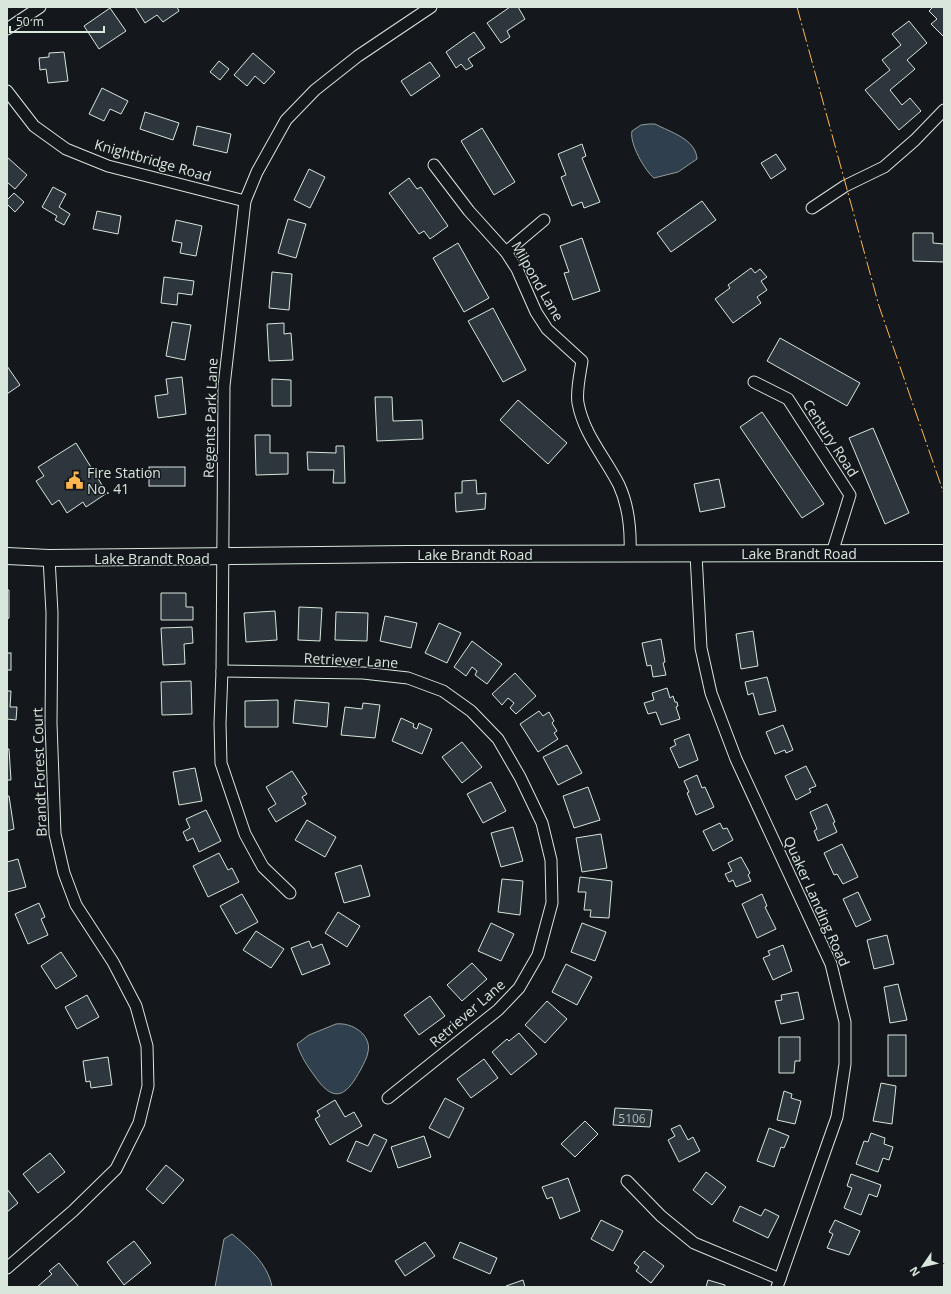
<svg xmlns="http://www.w3.org/2000/svg" width="951" height="1294" font-family="'Open Sans',sans-serif">
<style>
.water{fill:#2f3f4d;stroke:#939e99}
.building{fill:#2c363c;stroke:#d8e6dc}
.lines{fill:none;stroke-linecap:round;stroke-linejoin:round}
.street-casing{stroke:#d8e6dc;stroke-width:13}
.secondary-casing{stroke:#d8e6dc;stroke-width:18}
.street{stroke:#14181c;stroke-width:11}
.secondary{stroke:#14181c;stroke-width:16}
.power{stroke:#ffb74d;stroke-width:1;stroke-dasharray:14 3 2 3;stroke-linecap:butt}
.labels{text-anchor:middle;dominant-baseline:central;stroke-width:3;stroke-linejoin:round;paint-order:stroke}
.number-label{font-size:12px;fill:#adbab4}
.street-label{font-size:14px;fill:#d8e6dc;stroke:#14181c}
.poi-label{font-size:14px;fill:#d8e6dc;stroke:#14181c;text-anchor:start}
</style>
<rect width="100%" height="100%" fill="#14181c"/>
<g class="water">
<path d="M649,124H655C670,132 696,139 697,159L678,172L654,178C645,171 629,143 632,131L641,125Z"/>
<path d="M336,1024C352,1022 372,1035 368,1052C367,1058 364,1063 361,1069C348,1093 336,1106 316,1078C308,1067 301,1057 297,1044L309,1035Z"/>
<path d="M232,1234C249,1248 268,1264 272,1287H215L224,1239Z"/>
</g>
<g class="building">
<polygon points="135,7 177,7 179,11 163,22 157,15 145,23"/>
<polygon points="510,7 518,7 525,19 507,31 510,37 501,43 487,23"/>
<polygon points="933,7 944,7 944,37 931,24 937,19 929,11"/>
<polygon points="110,8 126,31 99,49 84,26"/>
<polygon points="909,21 927,43 907,60 915,69 890,90 902,105 910,98 921,111 899,130 865,90 890,70 882,60 901,45 892,34"/>
<polygon points="474,32 485,48 468,59 473,66 466,70 461,64 456,68 446,52"/>
<polygon points="64,52 68,81 48,83 46,69 40,70 39,58 49,57 49,53"/>
<polygon points="253,53 275,72 264,84 255,76 247,86 234,75"/>
<polygon points="219,61 229,69 220,80 210,72"/>
<polygon points="430,62 440,76 411,96 401,81"/>
<polygon points="102,88 128,101 121,114 110,109 104,121 89,114"/>
<polygon points="145,112 179,123 173,140 140,129"/>
<polygon points="197,126 231,134 227,153 193,145"/>
<polygon points="482,128 515,182 494,195 461,141"/>
<polygon points="582,144 586,156 582,158 600,202 584,208 582,202 572,206 561,177 566,175 558,154"/>
<polygon points="776,154 786,169 771,179 761,163"/>
<polygon points="7,157 27,175 15,189 7,182"/>
<polygon points="309,169 325,177 310,208 294,200"/>
<polygon points="409,178 417,189 421,187 448,226 430,239 424,231 419,234 389,193"/>
<polygon points="53,187 66,194 59,207 70,214 64,225 55,220 57,216 42,207"/>
<polygon points="14,193 24,202 15,212 7,204 7,200"/>
<polygon points="702,201 716,220 671,252 657,233"/>
<polygon points="97,211 121,216 118,234 93,229"/>
<polygon points="288,219 306,224 296,258 278,253"/>
<polygon points="176,220 202,226 196,256 180,253 182,243 172,241"/>
<polygon points="913,233 933,233 933,243 944,244 944,262 913,261"/>
<polygon points="582,238 600,291 573,300 564,273 569,272 560,246"/>
<polygon points="458,243 489,298 464,312 433,258"/>
<polygon points="751,268 755,273 760,269 767,277 761,281 767,290 757,297 761,303 733,323 715,299 730,288 728,285"/>
<polygon points="272,272 292,274 289,310 269,308"/>
<polygon points="164,277 194,281 192,295 178,293 177,305 161,303"/>
<polygon points="493,308 526,370 503,382 468,321"/>
<polygon points="172,322 191,325 185,360 166,356"/>
<polygon points="284,323 284,334 291,333 293,360 269,361 267,324"/>
<polygon points="780,338 860,383 847,406 767,361"/>
<polygon points="7,366 20,385 7,394"/>
<polygon points="182,377 186,414 158,418 155,396 168,394 166,379"/>
<polygon points="272,379 291,380 291,406 272,406"/>
<polygon points="375,397 392,397 393,421 422,420 423,439 377,441"/>
<polygon points="518,400 567,443 548,464 500,420"/>
<polygon points="762,412 824,504 802,518 740,427"/>
<polygon points="873,428 909,513 885,524 849,438"/>
<polygon points="255,435 270,435 270,453 288,453 288,474 256,475"/>
<polygon points="76,443 107,493 86,507 83,502 67,513 59,500 52,505 36,481 44,476 38,467"/>
<polygon points="336,446 344,446 345,483 333,483 334,470 308,470 307,452 336,453"/>
<rect x="149" y="467" width="36" height="19"/>
<polygon points="719,479 725,507 700,512 694,484"/>
<polygon points="476,480 477,494 486,493 485,509 456,512 455,493 462,493 462,481"/>
<polygon points="7,590 9,590 9,618 7,619"/>
<polygon points="161,593 186,593 186,607 193,607 193,620 161,620"/>
<polygon points="299,607 322,608 320,641 298,640"/>
<polygon points="275,611 277,640 246,642 244,613"/>
<polygon points="336,612 368,613 367,641 335,640"/>
<polygon points="385,616 417,623 411,648 380,641"/>
<polygon points="439,623 461,633 447,663 425,653"/>
<polygon points="192,627 193,643 184,644 185,664 163,665 161,628"/>
<polygon points="753,631 758,666 741,669 736,634"/>
<polygon points="661,639 665,662 663,663 666,675 653,677 651,665 647,666 642,643"/>
<polygon points="472,641 502,664 487,684 475,675 477,671 472,667 466,676 454,667"/>
<rect x="7" y="653" width="4" height="17"/>
<polygon points="515,673 536,696 516,714 510,708 514,703 508,698 502,705 492,694"/>
<polygon points="767,677 776,711 759,715 753,693 748,695 745,682"/>
<polygon points="191,681 192,714 162,715 161,682"/>
<polygon points="667,688 670,698 673,696 675,702 677,702 678,706 676,707 680,719 661,725 656,712 648,714 644,703 654,700 652,693"/>
<polygon points="7,691 11,691 10,707 17,707 16,720 7,719"/>
<polygon points="278,700 278,727 245,727 245,701"/>
<polygon points="295,700 329,703 327,727 293,723"/>
<polygon points="363,703 380,705 375,738 341,735 345,707 362,709"/>
<polygon points="539,711 543,716 549,712 554,721 552,723 557,731 554,733 558,739 538,752 520,724"/>
<polygon points="401,718 414,724 413,727 417,729 419,723 432,729 422,754 392,741"/>
<polygon points="783,725 793,750 786,753 785,750 775,754 766,732"/>
<polygon points="689,734 698,760 679,768 670,748 676,745 674,740"/>
<polygon points="462,742 482,767 462,783 442,757"/>
<polygon points="567,745 582,773 558,785 543,757"/>
<polygon points="7,749 9,749 11,780 7,780"/>
<polygon points="806,766 816,786 809,789 811,792 796,800 785,776"/>
<polygon points="195,768 202,801 179,805 173,772"/>
<polygon points="292,771 307,794 302,797 306,804 276,822 268,809 276,804 266,787"/>
<polygon points="697,775 702,788 705,787 714,807 696,815 687,793 689,792 684,781"/>
<polygon points="491,782 506,811 483,823 467,794"/>
<polygon points="588,787 600,820 574,828 563,796"/>
<polygon points="7,796 9,796 14,829 7,831"/>
<polygon points="827,804 835,822 833,823 837,832 818,841 814,831 817,829 810,812"/>
<polygon points="206,810 221,841 199,852 193,838 187,841 183,832 190,828 186,819"/>
<polygon points="307,820 336,837 325,857 295,840"/>
<polygon points="720,823 723,829 727,828 733,840 713,851 703,831"/>
<polygon points="513,827 523,861 501,867 491,833"/>
<polygon points="601,834 607,868 582,872 576,838"/>
<polygon points="842,844 858,877 843,884 837,874 834,875 824,853"/>
<polygon points="219,853 228,870 232,868 239,882 208,897 193,866"/>
<polygon points="741,857 750,873 748,875 751,881 736,887 733,880 729,882 725,874 732,871 728,863"/>
<polygon points="18,859 26,887 7,892 7,862"/>
<polygon points="361,865 370,896 344,903 335,873"/>
<polygon points="580,877 612,881 609,918 590,917 591,910 584,910 586,892 578,892"/>
<polygon points="502,879 523,881 520,915 498,912"/>
<polygon points="858,892 871,920 856,927 843,899"/>
<polygon points="242,894 258,922 236,934 220,906"/>
<polygon points="762,894 767,906 765,907 776,929 757,938 742,904"/>
<polygon points="39,903 45,917 41,919 48,935 28,944 15,914"/>
<polygon points="338,912 360,926 347,947 325,933"/>
<polygon points="491,923 514,934 501,961 478,951"/>
<polygon points="582,923 606,932 595,961 571,952"/>
<polygon points="256,931 284,949 271,968 243,950"/>
<polygon points="887,935 894,964 874,969 867,940"/>
<polygon points="309,941 312,948 322,944 330,964 302,975 291,948"/>
<polygon points="783,945 792,971 773,980 763,958 770,955 768,951"/>
<polygon points="61,952 77,976 56,989 41,966"/>
<polygon points="472,963 487,979 462,1001 447,985"/>
<polygon points="566,964 592,977 577,1005 552,992"/>
<polygon points="898,984 907,1020 890,1023 884,987"/>
<polygon points="798,992 804,1019 781,1024 775,1001 782,1000 781,995"/>
<polygon points="87,995 99,1017 77,1029 65,1007"/>
<polygon points="430,996 445,1016 419,1035 404,1015"/>
<polygon points="547,1001 567,1019 545,1043 525,1025"/>
<polygon points="519,1033 537,1054 511,1075 492,1052 507,1039 509,1041"/>
<rect x="888" y="1035" width="18" height="41"/>
<polygon points="779,1037 800,1037 800,1061 795,1061 794,1073 779,1073"/>
<polygon points="108,1057 112,1085 91,1088 90,1081 86,1082 83,1061"/>
<polygon points="484,1059 498,1078 471,1098 457,1079"/>
<polygon points="881,1083 896,1086 892,1124 873,1121"/>
<polygon points="784,1091 792,1094 791,1098 801,1101 795,1124 777,1120"/>
<polygon points="445,1098 464,1108 449,1138 429,1128"/>
<polygon points="335,1100 345,1117 354,1112 362,1126 330,1145 315,1119 320,1116 317,1111"/>
<polygon points="615,1108 652,1110 650,1127 613,1125"/>
<polygon points="585,1121 598,1134 575,1157 561,1144"/>
<polygon points="680,1125 688,1140 693,1137 700,1151 679,1162 668,1140 675,1136 671,1129"/>
<polygon points="769,1128 789,1136 784,1148 781,1147 774,1167 757,1161"/>
<polygon points="871,1133 885,1138 884,1144 893,1147 889,1160 883,1158 878,1172 856,1164 864,1141 868,1142"/>
<polygon points="374,1134 387,1140 371,1172 347,1161 356,1141 368,1146"/>
<polygon points="424,1136 431,1157 398,1168 391,1147"/>
<polygon points="50,1153 65,1172 38,1193 23,1174"/>
<polygon points="166,1165 184,1180 163,1204 146,1189"/>
<polygon points="706,1172 726,1187 712,1205 693,1190"/>
<polygon points="851,1174 881,1185 877,1197 869,1194 861,1215 844,1208 852,1188 847,1186"/>
<polygon points="568,1178 580,1211 560,1219 552,1197 547,1199 542,1187"/>
<polygon points="7,1189 18,1203 7,1212"/>
<polygon points="740,1206 761,1216 765,1209 779,1216 768,1238 733,1221"/>
<polygon points="601,1220 623,1231 613,1251 591,1239"/>
<polygon points="835,1220 860,1231 849,1255 827,1248 833,1234 829,1232"/>
<polygon points="134,1241 151,1263 124,1285 107,1262"/>
<polygon points="425,1242 435,1256 405,1276 395,1261"/>
<polygon points="460,1242 497,1258 490,1274 453,1258"/>
<polygon points="644,1251 664,1266 651,1283 636,1271 639,1267 634,1263"/>
<polygon points="59,1263 79,1287 37,1287 52,1274 49,1271"/>
<polygon points="523,1280 525,1287 506,1287 506,1286"/>
<polygon points="708,1280 725,1285 725,1287 706,1287"/>
</g>
<g class="lines">
<defs>
<g id="street">
<polyline points="7,29 40,7"/>
<polyline points="7,91 34,126 66,149 108,166 245,201"/>
<path d="M434,165L469,211L506,252L517,269L536,312L547,329L582,361C580,374 576,391 578,403C584,435 605,457 619,485C629,507 631,529 630,553"/>
<polyline points="812,208 845,186 884,167 915,140 944,110"/>
<polyline points="506,252 544,220"/>
<polyline points="754,382 788,399 850,495 832,553"/>
<polyline points="696,554 701,648 711,693 736,759 831,964 845,1022 845,1064 837,1117 777,1287"/>
<polyline points="222,671 363,673 408,678 443,691 471,711 498,739 520,777 542,823 551,860 552,903 538,955 519,988 498,1010 388,1098"/>
<polyline points="290,893 263,867 245,834 221,763 220,723 222,671 224,386 245,201 257,172 286,120 315,90 358,56 431,7"/>
<polyline points="627,1181 661,1216 694,1243 780,1279"/>
<polyline points="7,1268 73,1211 116,1169 139,1123 148,1086 147,1046 136,1006 113,962 76,905 64,873 55,834 51,723 52,613 49,558"/>
</g>
<polyline id="secondary" points="7,556 49,558 408,554 944,553"/>
</defs>
<use href="#street" class="street-casing"/>
<use href="#secondary" class="secondary-casing"/>
<use href="#street" class="street"/>
<use href="#secondary" class="secondary"/>
<polyline class="power" points="797,7 879,306 944,494"/>
</g>
<defs>
<symbol id="civic-bare" viewBox="-9 -9 18 18"><path d="M-.6-6.5H3V-4.5H.6V-3L4-1V1h2V6H-6V1h2V-1L-.6-3ZM-1.2 2.5V6h2.4V2.5Z" fill="#ffb74d" stroke="#14181c" stroke-width="2.5" paint-order="stroke"/></symbol>
</defs>
<g fill-rule="evenodd">
<use href="#civic-bare" x="62" y="468" width="25" height="25"/>
</g>
<g class="labels">
<g class="number-label">
<text x="632" y="1118">5106</text>
</g>
<g class="street-label">
<text transform="translate(153 160) rotate(16)">Knightbridge Road</text>
<text transform="translate(538 281) rotate(60)">Milpond Lane</text>
<text transform="translate(210 418) rotate(-88)">Regents Park Lane</text>
<text transform="translate(831 438) rotate(57)">Century Road</text>
<text x="799" y="553">Lake Brandt Road</text>
<text x="475" y="554">Lake Brandt Road</text>
<text x="152" y="558">Lake Brandt Road</text>
<text transform="translate(351 660) rotate(3)">Retriever Lane</text>
<text transform="translate(39 772) rotate(-92)">Brandt Forest Court</text>
<text transform="translate(817 901) rotate(66)">Quaker Landing Road</text>
<text transform="translate(467 1013) rotate(-41)">Retriever Lane</text>
</g>
<g class="poi-label">
<text x="87" y="472">Fire Station<tspan x="87" dy="16">No. 41</tspan></text>
</g>
</g>
<rect width="951" height="1294" fill="none" stroke="#d8e6dc" stroke-width="16"/>
<g transform="translate(923 1266) rotate(236)" stroke="#14181c" stroke-width="3" paint-order="stroke">
<path d="M0-3L7 15L0 10L-7 15Z" fill="#d8e6dc"/>
<text y="-6" font-size="11" font-weight="bold" text-anchor="middle" fill="#d8e6dc">N</text>
</g>
<path d="M10 26v6h94v-6" fill="none" stroke="#d8e6dc" stroke-width="2"/>
<text x="16" y="26" font-size="12" fill="#d8e6dc" stroke="#14181c" stroke-width="3" paint-order="stroke">50 m</text>
</svg>
